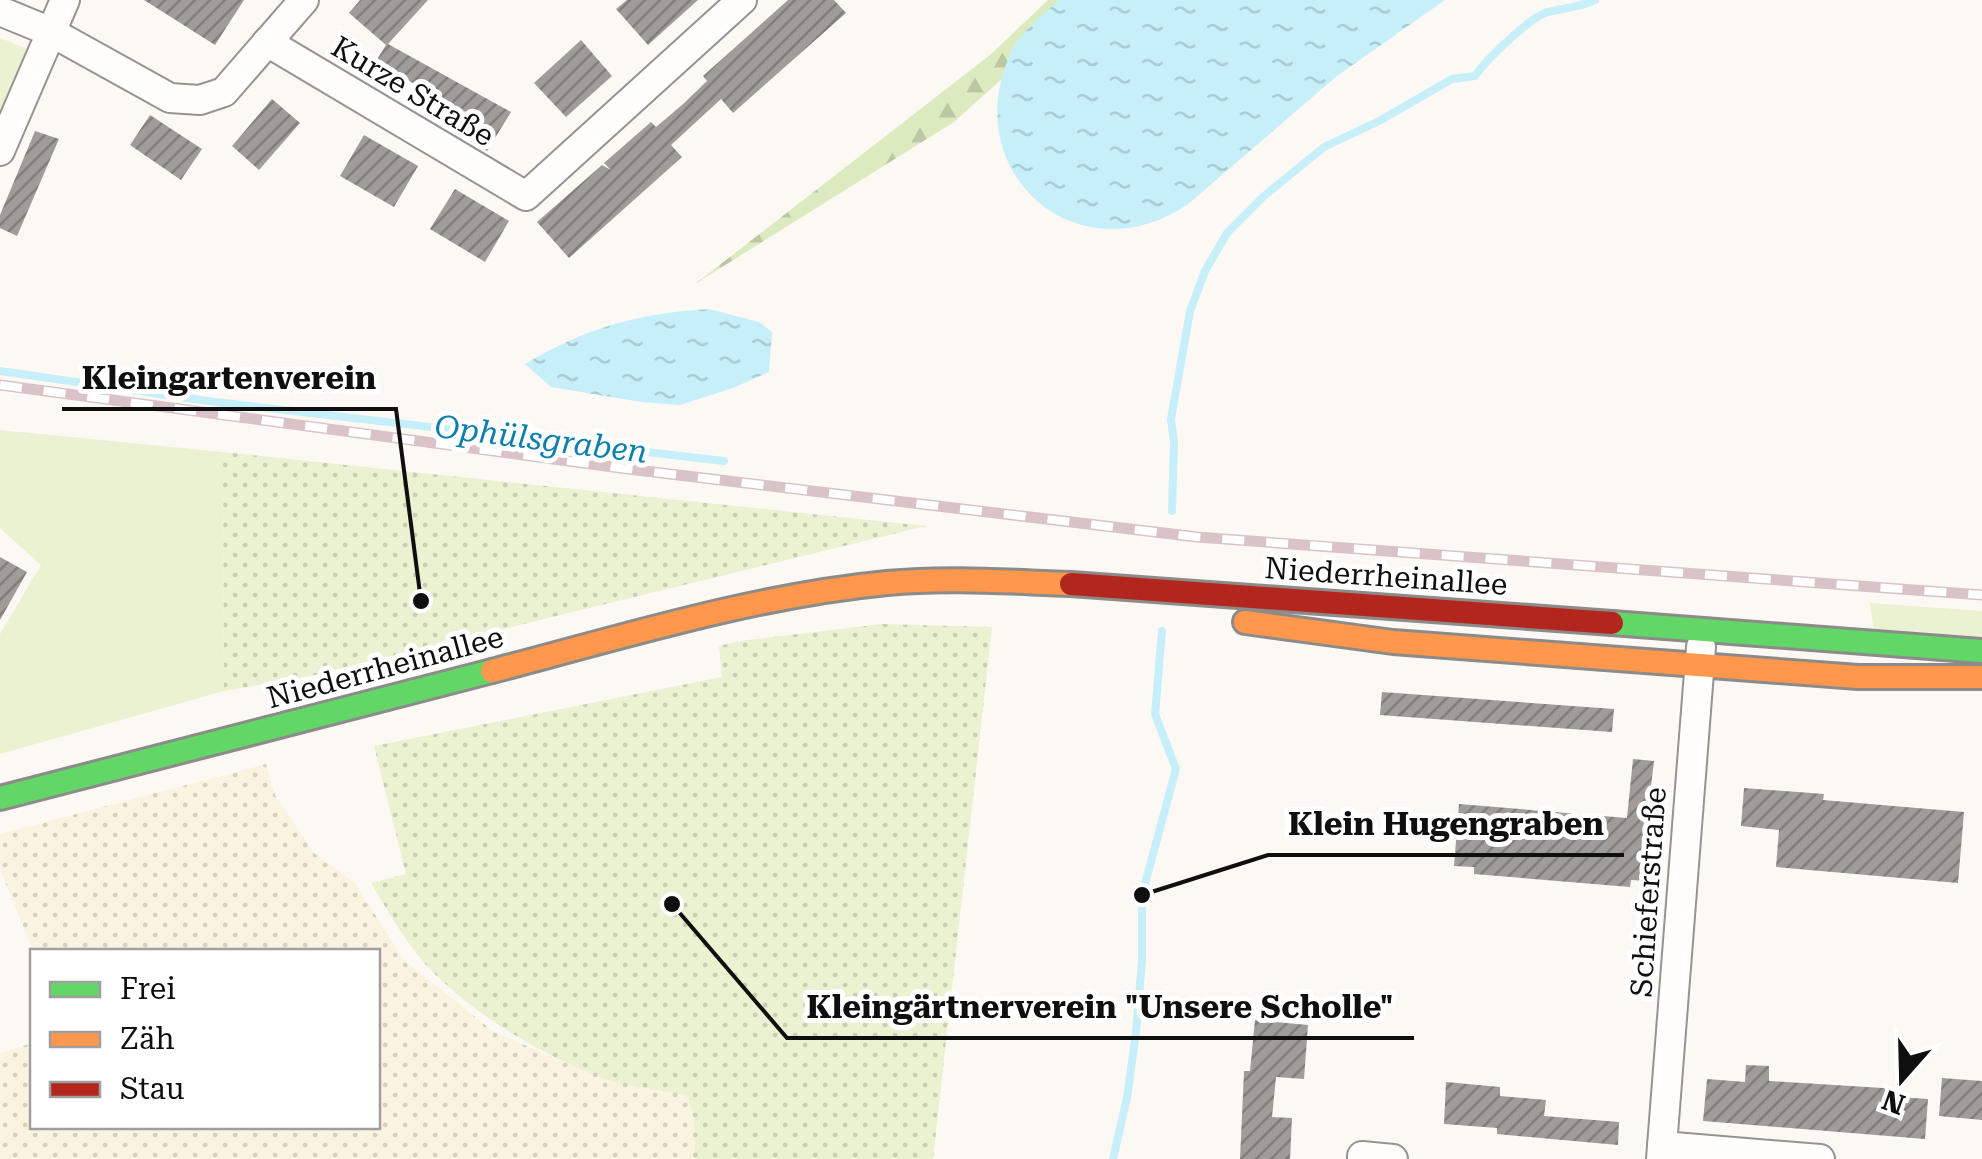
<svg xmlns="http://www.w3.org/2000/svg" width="1982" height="1159" font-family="'Roboto Serif',serif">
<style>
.farmland{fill:url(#farmland-dots)}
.grass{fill:#eaf2d2}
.forest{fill:url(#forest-firs)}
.garden{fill:url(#garden-dots)}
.water{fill:url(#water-ripples)}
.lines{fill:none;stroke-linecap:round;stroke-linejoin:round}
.stream{stroke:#c7eff9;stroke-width:8}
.building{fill:url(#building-hatch)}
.street-casing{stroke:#969492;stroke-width:32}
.fast-casing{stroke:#8c8b89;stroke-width:28}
.slow-casing{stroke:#8c8b89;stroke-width:28}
.jam-casing{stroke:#8c8b89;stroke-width:28}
.street{stroke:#fffefd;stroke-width:28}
.fast{stroke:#63d668;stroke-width:22}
.slow{stroke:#ff974d;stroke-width:22}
.jam{stroke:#b3261e;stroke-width:22}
.rail-casing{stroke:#dac3c8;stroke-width:11}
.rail{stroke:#fff;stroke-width:8;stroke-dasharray:22;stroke-linecap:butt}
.labels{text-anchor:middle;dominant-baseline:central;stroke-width:10;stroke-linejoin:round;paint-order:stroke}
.street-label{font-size:30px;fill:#0f0f0f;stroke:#fff}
.water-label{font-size:32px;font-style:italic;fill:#0c7fac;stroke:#fff}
.leader{fill:none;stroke:#0f0f0f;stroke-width:4}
.callout-dot{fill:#0f0f0f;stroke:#fff;stroke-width:4}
.callout-label{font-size:32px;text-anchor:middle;font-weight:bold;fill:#0f0f0f;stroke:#fff;stroke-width:10;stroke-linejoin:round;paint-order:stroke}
</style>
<defs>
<pattern id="farmland-dots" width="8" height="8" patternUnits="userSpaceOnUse" patternTransform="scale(2.5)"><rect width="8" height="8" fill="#faf3df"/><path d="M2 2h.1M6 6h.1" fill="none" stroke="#d5cfbe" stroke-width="1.8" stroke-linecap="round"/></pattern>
<pattern id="forest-firs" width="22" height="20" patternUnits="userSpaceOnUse" patternTransform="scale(2.5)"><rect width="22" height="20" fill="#dcebbf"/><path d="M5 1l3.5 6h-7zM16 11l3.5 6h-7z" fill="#bcc8a3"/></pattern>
<pattern id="garden-dots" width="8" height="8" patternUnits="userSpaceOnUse" patternTransform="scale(2.5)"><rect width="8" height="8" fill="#eaf2d2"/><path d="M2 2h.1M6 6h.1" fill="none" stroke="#c8ceb3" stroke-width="1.8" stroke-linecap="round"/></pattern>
<pattern id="water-ripples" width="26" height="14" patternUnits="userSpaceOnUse" patternTransform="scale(2.5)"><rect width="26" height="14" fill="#c7eff9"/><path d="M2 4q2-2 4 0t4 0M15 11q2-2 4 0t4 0" fill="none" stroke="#aaccd4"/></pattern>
<pattern id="building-hatch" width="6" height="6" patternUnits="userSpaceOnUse" patternTransform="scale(2.5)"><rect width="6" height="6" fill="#a09c99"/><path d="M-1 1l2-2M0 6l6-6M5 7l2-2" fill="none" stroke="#817e7b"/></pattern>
</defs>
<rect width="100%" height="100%" fill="#fcf9f4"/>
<polygon class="farmland" points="266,764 275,795 314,853 354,882 404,960 494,1032 600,1077 689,1096 695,1124 695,1159 0,1159 0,1053 32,1043 32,1126 378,1126 378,952 33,951 0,869 0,834"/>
<g class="grass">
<polygon points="0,38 28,49 0,120"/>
<polygon points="0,430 223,452 224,691 0,754 0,634 41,565 0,528"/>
<polygon points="1870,603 1982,611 1982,641 1874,632"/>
</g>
<polygon class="forest" points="1048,0 1090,0 954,122 695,284 990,55"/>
<g class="garden">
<polygon points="223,452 926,526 310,676 224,691"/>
<path d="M882,624L992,627L933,1159H695V1124L688,1096C659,1089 625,1087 597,1076C541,1054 483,1020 439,978C411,952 391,916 371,883L406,874L374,746L722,677L719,646L739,641Z"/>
</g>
<g class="water">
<path d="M1059,0H1445L1337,76L1187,205C1075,279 955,170 1012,50C1021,32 1044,14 1059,0Z"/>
<path d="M709,309L759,322L772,332L769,372L733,388L680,405L641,402L551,387L525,364C585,328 639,313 709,309Z"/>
</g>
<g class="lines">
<g class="stream">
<polyline points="0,371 215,402 724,461"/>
<path d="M1172,511L1174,443L1171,419L1190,311L1205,271L1227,233L1264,196L1324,147L1379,121L1452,79L1475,76C1486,60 1531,16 1548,12C1567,7 1574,9 1595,0"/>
<polyline points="1113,1159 1127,1098 1136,1032 1142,961 1142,895 1176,769 1155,714 1162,631"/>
</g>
</g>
<g class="building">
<polygon points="144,0 244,0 215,45"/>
<polygon points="360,0 428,0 388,44 511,112 487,151 434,119 444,102 376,61 386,45 349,13"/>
<polygon points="627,0 698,0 648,45 616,9"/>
<polygon points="788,0 834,0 846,13 733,113 721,99 671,145 682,157 569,258 537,222 602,165 611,170 604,163 651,122 656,127 682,105 707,81 703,76"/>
<polygon points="581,40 612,76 566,117 534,83"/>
<polygon points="272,99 300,123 259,170 232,146"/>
<polygon points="150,115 202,149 181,180 130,145"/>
<polygon points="35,131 59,139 17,236 0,228 0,215"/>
<polygon points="364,135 418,166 394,207 340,176"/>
<polygon points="455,189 509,221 485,262 430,229"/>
<polygon points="0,557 27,572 0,620"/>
<polygon points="1382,692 1614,709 1612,732 1380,715"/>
<polygon points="1633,759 1654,761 1647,820 1655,821 1650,881 1631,880 1630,887 1474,874 1474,867 1454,866 1459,804 1627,818"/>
<polygon points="1744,788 1824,794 1823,800 1964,812 1958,883 1776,867 1779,830 1741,826"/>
<polygon points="1255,1020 1308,1025 1304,1079 1276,1077 1272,1117 1292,1118 1290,1159 1240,1159 1244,1071 1250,1071"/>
<polygon points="1746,1065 1769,1066 1769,1081 1899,1089 1899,1097 1928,1099 1925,1139 1703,1121 1707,1079 1745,1082"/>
<polygon points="1942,1078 1982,1081 1982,1120 1939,1116"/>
<polygon points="1446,1082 1500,1087 1500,1096 1546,1100 1544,1116 1619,1122 1618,1145 1497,1134 1497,1128 1444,1124"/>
</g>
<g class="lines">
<defs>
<g id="street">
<polyline points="0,11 51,32 170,98 200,100 224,92 304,0"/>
<polyline points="267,42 526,196 742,0"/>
<polyline points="0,151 65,0"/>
<polyline points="1662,1146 1820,1159"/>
<polyline points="1362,1159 1362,1156 1393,1159"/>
<polyline points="1661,1159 1701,647"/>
</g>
<g id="fast">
<polyline points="1612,623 1982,651"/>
<polyline points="0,798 492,671"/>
</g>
<g id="slow">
<polyline points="1245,622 1393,642 1858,677 1982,677"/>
<path d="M492,671C622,637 753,596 887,583C949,577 1010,582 1071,584"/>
</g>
<polyline id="jam" points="1071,584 1612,623"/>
</defs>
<use href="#street" class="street-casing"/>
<use href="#fast" class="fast-casing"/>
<use href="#slow" class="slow-casing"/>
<use href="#jam" class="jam-casing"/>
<use href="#street" class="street"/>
<use href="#fast" class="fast"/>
<use href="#slow" class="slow"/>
<use href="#jam" class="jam"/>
<defs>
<polyline id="rail" points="0,385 628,469 1197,537 1982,595"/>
</defs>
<use href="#rail" class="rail-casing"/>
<use href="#rail" class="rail"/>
</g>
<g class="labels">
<g class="street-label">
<text transform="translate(413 91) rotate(31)">Kurze Straße</text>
<text transform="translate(1386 576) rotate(4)">Niederrheinallee</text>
<text transform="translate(385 667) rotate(-15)">Niederrheinallee</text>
<text transform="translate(1648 892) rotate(-86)">Schieferstraße</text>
</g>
<g class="water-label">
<text transform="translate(541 439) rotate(7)">Ophülsgraben</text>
</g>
</g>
<path class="leader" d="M421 601L396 409H62M1142 895L1268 855H1624M672 904L787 1038H1414"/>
<g class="callout-dot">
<circle cx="421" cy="601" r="10"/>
<circle cx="1142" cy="895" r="10"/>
<circle cx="672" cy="904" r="10"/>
</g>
<g class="callout-label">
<text x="229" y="389">Kleingartenverein</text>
<text x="1446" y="835">Klein Hugengraben</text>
<text x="1100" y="1018">Kleingärtnerverein "Unsere Scholle"</text>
</g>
<rect x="30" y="949" width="350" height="180" fill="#ffffff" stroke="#9f9f9f" stroke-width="2.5"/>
<rect x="50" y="982" width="50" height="15" fill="#63d668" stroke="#9f9f9f" stroke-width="2.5"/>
<text x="120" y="999" font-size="30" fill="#0f0f0f">Frei</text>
<rect x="50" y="1032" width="50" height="15" fill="#ff974d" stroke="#9f9f9f" stroke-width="2.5"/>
<text x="120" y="1049" font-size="30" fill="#0f0f0f">Zäh</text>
<rect x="50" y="1082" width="50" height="15" fill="#b3261e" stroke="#9f9f9f" stroke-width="2.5"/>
<text x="120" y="1099" font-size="30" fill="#0f0f0f">Stau</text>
<g transform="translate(1902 1079) rotate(200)" stroke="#ffffff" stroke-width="8" paint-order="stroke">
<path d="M0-8L18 38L0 25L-18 38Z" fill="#0f0f0f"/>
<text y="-15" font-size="28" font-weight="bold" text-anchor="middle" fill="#0f0f0f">N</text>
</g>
</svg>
